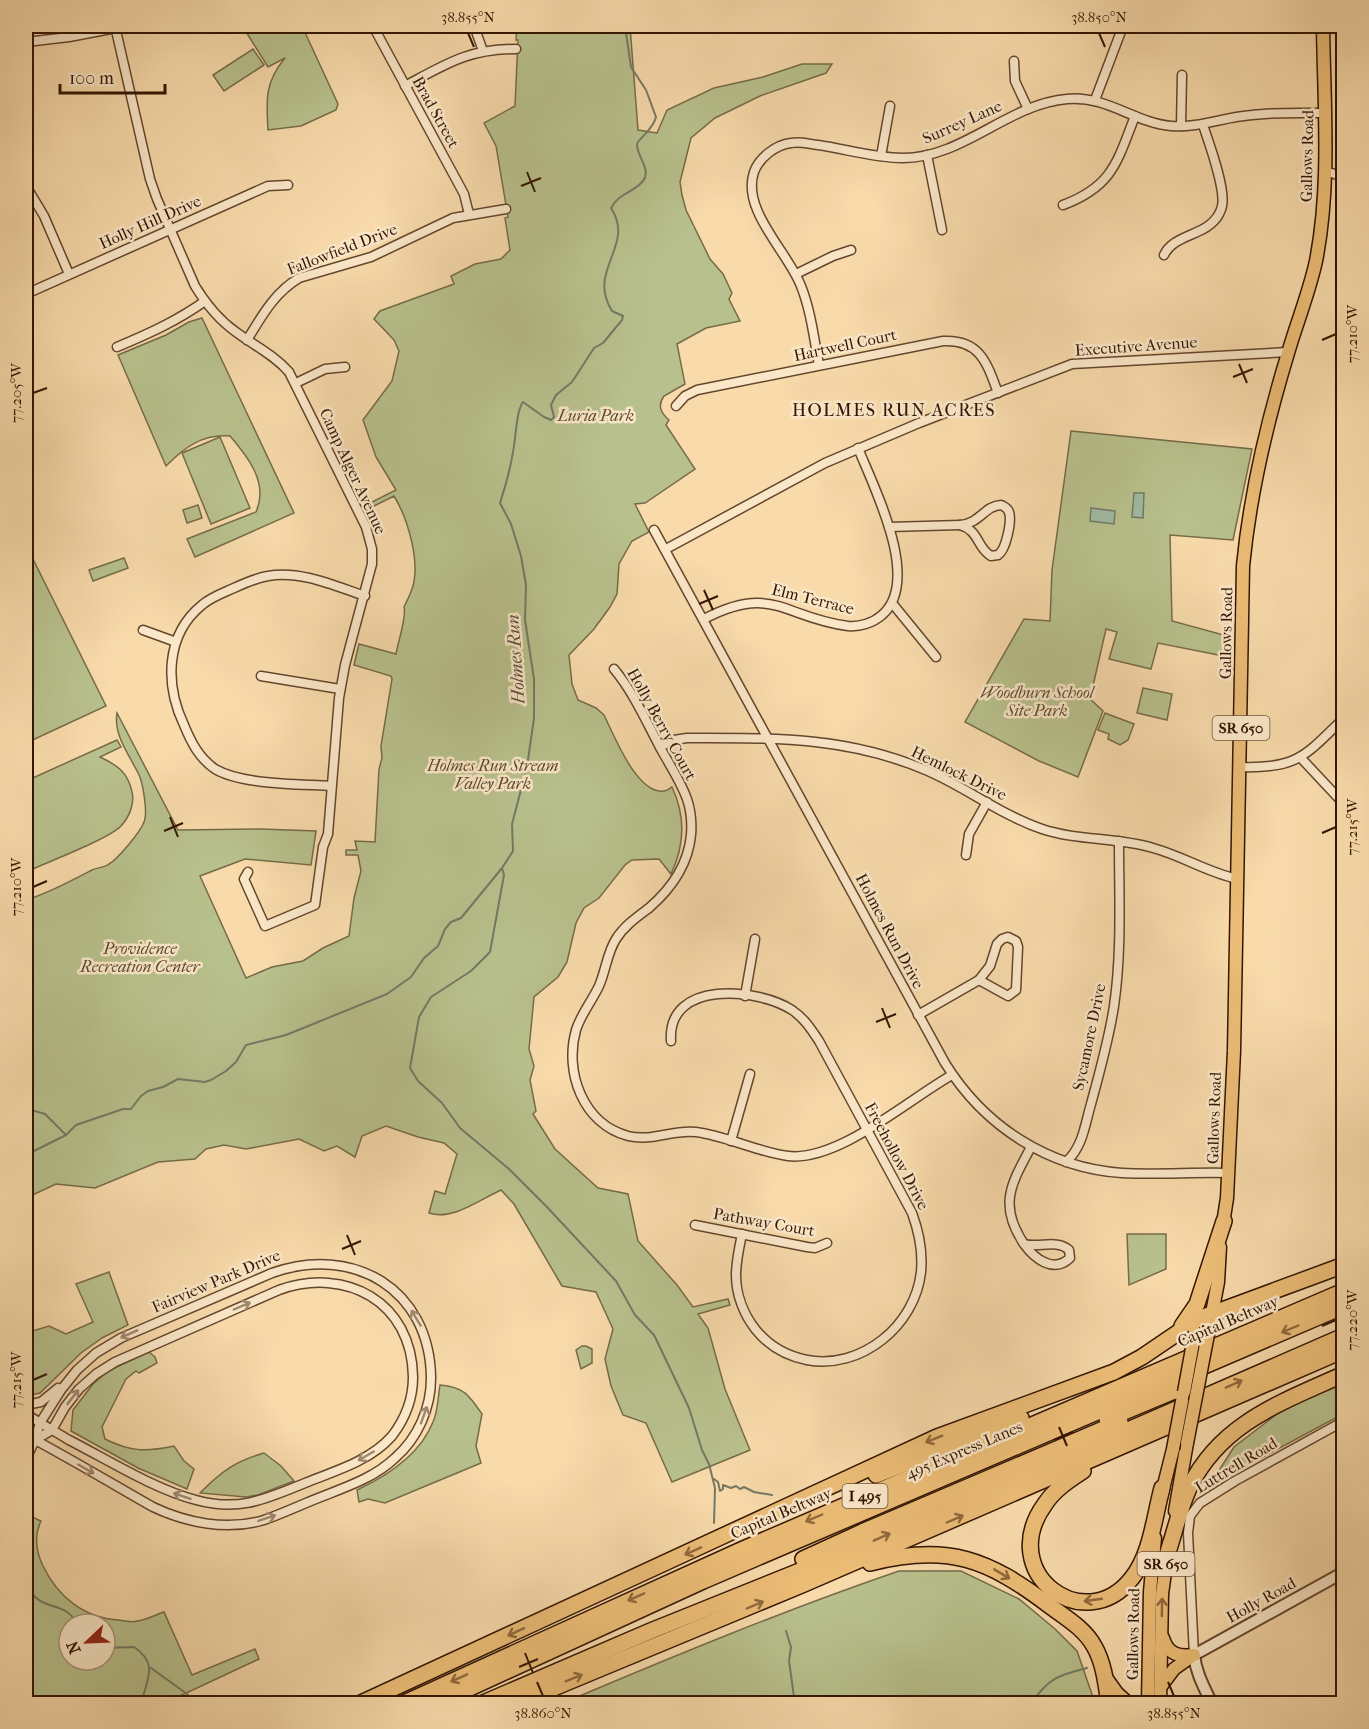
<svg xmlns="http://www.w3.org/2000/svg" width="1369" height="1729" font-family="'IM FELL French Canon',serif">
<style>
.green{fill:#b8c18d;stroke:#766b48;stroke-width:1.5;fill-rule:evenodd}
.water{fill:#9fbba4;stroke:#747964;stroke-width:1.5}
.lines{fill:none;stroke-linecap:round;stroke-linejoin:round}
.stream{stroke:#747964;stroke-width:2}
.minor-casing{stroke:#64462d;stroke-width:11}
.tertiary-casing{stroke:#64462d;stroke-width:14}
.primary-casing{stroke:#331503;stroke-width:15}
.motorway-casing{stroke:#331503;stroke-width:18}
.minor{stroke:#fae7c8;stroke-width:8}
.tertiary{stroke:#fae7c8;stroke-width:10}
.primary{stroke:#ecbd76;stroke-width:12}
.motorway{stroke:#ecbd76;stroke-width:15}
.primary-bridge-casing{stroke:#331503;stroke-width:15;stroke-linecap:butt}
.primary-bridge{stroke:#ecbd76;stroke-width:12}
.oneway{stroke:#a0886f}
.oneway2{stroke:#90693c}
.ticks{fill:none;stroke:#331503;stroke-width:2}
.labels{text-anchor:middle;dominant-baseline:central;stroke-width:5;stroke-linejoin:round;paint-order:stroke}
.shield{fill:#fae7c8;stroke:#6f543e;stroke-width:1.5}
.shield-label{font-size:15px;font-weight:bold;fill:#331503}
.street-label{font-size:16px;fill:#331503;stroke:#fae7c8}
.park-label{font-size:16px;font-style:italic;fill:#5b492c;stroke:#fae7c8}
.neighbourhood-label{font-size:18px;letter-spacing:1.5px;fill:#331503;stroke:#fae7c8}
.water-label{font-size:18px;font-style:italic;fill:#594f3b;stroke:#fae7c8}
.neatline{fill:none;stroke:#331503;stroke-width:2}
.ticks-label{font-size:15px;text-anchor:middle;fill:#331503}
</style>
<rect width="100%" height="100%" fill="#f8daab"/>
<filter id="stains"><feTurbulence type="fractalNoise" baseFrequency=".00333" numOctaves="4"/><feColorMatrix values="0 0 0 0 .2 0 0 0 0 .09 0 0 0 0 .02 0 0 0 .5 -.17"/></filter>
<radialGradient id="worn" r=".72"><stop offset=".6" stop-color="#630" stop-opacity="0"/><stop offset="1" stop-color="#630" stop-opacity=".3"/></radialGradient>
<g class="green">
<path d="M245,26H302L338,104L336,110L301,126L268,130C266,99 265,82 285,58L268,67L243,27Z"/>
<path d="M517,26H630L638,130L657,133L667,110L714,88L763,77L802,64H832L826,73L760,96L715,118L691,138L680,182L682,195L686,210L710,259L723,274L732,293L729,299L740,321L706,328L677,344L685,384L664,396C657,406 661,413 669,420L666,425L695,469L645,503L635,504L649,532L632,541L619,564L617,594L610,607L594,629L569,655L572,684L578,700L596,708L604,715C614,735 637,795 664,791C667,791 670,788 672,787C686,817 685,845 671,874L659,859L632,860L625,865L599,898L584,908L576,923L567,962L558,977L534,997L529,1049L534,1066L530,1080L536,1111L533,1114L555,1149L598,1188L628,1194L638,1241L677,1285L693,1307L728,1299L730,1305L698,1314L708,1328L725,1389L750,1450L672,1482L646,1423L623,1415L611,1386L605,1359L613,1329L596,1292L562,1286L514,1204L501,1190C479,1200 452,1221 429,1213L435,1191L445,1194L457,1154L444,1143L418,1137L386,1126L362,1136L355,1157L337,1146L324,1151L299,1139L246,1149L224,1145L206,1149L195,1159L158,1162L95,1188L56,1184L26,1198V900C47,894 73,880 92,870C98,867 104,868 109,864C118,859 141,831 144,822C148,813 143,786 140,777C131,757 113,736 117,713L178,830L260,829L316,831L311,865L245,859L200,876L246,978L272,967L303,961L323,948L349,936L354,898L361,871L358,855H346V850H357L355,841L375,842L379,769L382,758L381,746L392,679L391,676L354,665L359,644L396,654C398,642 407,616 404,607C407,601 410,595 412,589C421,563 408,519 394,496L366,510L364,506L396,490L376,457L363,420L392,381L399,351L394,340L374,319L380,311L454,284L451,276L475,264L501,259L510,250L505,218L508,217L496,146L484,123L515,106L518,40H516Z"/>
<polygon points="253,49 264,65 224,91 213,75"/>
<path d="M202,318L294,513L195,557L187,539L256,512C269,483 248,457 230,436C202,434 185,447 166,466L118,355L166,335L189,322Z"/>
<polygon points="1071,431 1252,449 1233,540 1170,535 1172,621 1231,637 1229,657 1158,643 1151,669 1109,659 1117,632 1106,629 1090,699 1103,711 1078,777 1039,761 965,722 1024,619 1050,621 1052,570"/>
<polygon points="220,437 250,508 211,524 182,453"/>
<polygon points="198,505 202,518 187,523 183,510"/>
<polygon points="26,545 106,706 26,743"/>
<polygon points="124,558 128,568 93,581 89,570"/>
<polygon points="1143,688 1172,694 1167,720 1137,713"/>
<polygon points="1105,713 1134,724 1128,740 1120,745 1108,739 1109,734 1098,730"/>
<path d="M117,740L121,747L100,757C117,765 128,772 132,792C135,804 129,817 121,826C109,839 45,863 26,872V781Z"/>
<polygon points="1127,1234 1166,1234 1166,1269 1129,1285"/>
<polygon points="109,1272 128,1325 102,1338 81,1353 40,1393 26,1396 26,1333 49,1326 66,1334 93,1322 76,1284"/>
<polygon points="582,1346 586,1346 592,1349 592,1363 581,1369 576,1350"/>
<path d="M149,1352L155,1357L157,1363L139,1373L136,1371L126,1379L102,1427L105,1439C131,1452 146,1452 174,1446L184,1461L194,1469L187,1489L138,1468L71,1431L73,1410L93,1384L108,1371Z"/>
<polygon points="1343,1377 1343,1414 1209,1486 1234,1447 1277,1414"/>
<path d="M440,1385C464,1387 469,1395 482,1414L476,1446L481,1463L385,1503L368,1499L359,1502L357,1490C387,1476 420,1455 433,1422C438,1411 438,1397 440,1385Z"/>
<path d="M264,1453L281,1466L294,1481L258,1495L246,1497L200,1493C222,1471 234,1462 264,1453Z"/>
<path d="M26,1514L41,1521C34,1535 36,1552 43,1566C58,1597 84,1618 119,1620C124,1621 132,1623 137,1621C146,1620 155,1615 164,1612L192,1675L255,1649L259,1659L165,1703H32L26,1699ZM69,1624H105V1660H69Z"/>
<path d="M899,1571H961L1019,1599L1055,1629L1077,1651L1095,1703H563C674,1656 785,1610 899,1571Z"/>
</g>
<g class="water">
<polygon points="1134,493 1144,493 1143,518 1132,517"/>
<polygon points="1091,508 1115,511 1114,524 1090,521"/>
</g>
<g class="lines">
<g class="stream">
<polyline points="502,868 504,875 490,952 471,971 431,997 419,1017 410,1068 418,1081 442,1103 460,1128 509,1169 547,1207 616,1281 635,1315 654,1335 689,1408 702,1450 709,1464 715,1488 714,1523"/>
<polyline points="26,1102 28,1109 45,1114 66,1135"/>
<path d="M26,1155L66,1135L76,1125L123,1109H131L141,1096L148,1091L163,1087L178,1079L205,1082L211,1080L226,1071L236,1062L246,1045L286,1035L387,994L411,977L424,958L438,946L445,929L451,922L461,918L502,868L513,851L512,824L527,767L534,718V679L525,620L526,585L521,556L511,524L500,503C508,479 514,453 516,429C518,418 517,411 523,402L544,417L551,420L554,417L551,405L556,395L572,382L594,348L603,343L622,320L623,316L612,311C586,270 636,246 611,208C619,193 633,193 643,181C652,170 636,155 637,144C638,139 653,130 656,117L646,90L631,67L626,33L631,26"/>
<polyline points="714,1479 718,1482 720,1491 723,1489 723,1485 731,1488 736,1486 740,1489 744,1487 754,1492 772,1495"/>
<path d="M26,1584C41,1615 64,1598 77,1624"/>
<polyline points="786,1631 791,1647 789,1661 795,1704"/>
<path d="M105,1648L134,1647C159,1664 147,1678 141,1704"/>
<polyline points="151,1668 187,1694 196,1704"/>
<path d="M1031,1704C1048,1678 1059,1675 1087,1668"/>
</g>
<defs>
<g id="minor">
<path d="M115,26L150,179L157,199L195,286C206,304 219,320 236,332C255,346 274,355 289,372L366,527L372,549V564L345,665L339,698L328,834L323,847L315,905L265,926L244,879L248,872"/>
<polyline points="373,26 464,194 469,214"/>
<polyline points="474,26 483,51"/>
<polyline points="26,42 69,37 116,28"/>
<polyline points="1014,61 1015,81 1028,109"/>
<path d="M405,86C446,64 468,49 516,49"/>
<polyline points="1095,100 1123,26"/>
<polyline points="1181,126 1182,75"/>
<polyline points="927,155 942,230"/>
<polyline points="881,156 890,106"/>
<polyline points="1325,171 1344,177"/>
<polyline points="26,186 44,216 69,274"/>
<path d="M1063,205C1113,186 1117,162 1135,116"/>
<path d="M1164,255C1170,242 1184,238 1197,232C1209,227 1219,219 1222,206C1226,189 1209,143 1203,125"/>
<polyline points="796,274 833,256 851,250"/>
<polyline points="26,294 268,186 288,185"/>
<path d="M247,340C262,316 274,293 299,278L371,257L453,218L506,209"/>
<path d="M117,347C148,334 177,321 205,301"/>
<path d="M819,365C814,339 811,311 801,286C788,252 741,210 754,172C759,158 775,145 791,143C800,141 809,144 818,145C846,149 874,158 903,158C963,158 1008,104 1067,99C1106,95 1135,123 1171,126C1199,128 1224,117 1252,115C1276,112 1300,113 1324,113"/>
<polyline points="296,383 325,369 345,367"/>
<path d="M676,406L685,396L697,390L943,341C980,339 987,363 998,393"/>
<path d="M1001,505C1005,507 1007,507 1009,512C1012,521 1006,550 998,555L991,556C976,547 980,531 960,525C981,523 984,506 1001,505Z"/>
<polyline points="889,527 960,525"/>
<path d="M654,530L945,1063C984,1126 1048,1168 1122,1173C1157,1175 1193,1172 1228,1173"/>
<polyline points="666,549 825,463 919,423 1072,364 1288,352"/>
<polyline points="892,603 936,657"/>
<path d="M704,619C773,583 784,618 848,626C860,627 873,623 882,615C922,581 874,488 858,448"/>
<polyline points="143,630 176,642"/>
<path d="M614,669C634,693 647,723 662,751C671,767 681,782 687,799C691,811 692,823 691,835C688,866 671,889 649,908C637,917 624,926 616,939C607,953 606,970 599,986C592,1001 581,1014 576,1030C564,1072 583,1124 628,1136C652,1142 673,1129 696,1132C727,1136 757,1152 788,1156C838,1162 909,1099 952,1075"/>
<polyline points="261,676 340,689"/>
<path d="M660,747L674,740L687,738C773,738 847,736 928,771C967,788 1001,815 1042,829C1078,841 1117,837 1153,848C1183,856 1208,873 1238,879"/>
<polyline points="1300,757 1344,804"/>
<path d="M1240,767C1297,769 1305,756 1344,718"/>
<path d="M331,786C300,784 242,785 215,769C199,758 191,742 184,725C165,685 165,635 202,605C211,597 223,593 234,588C245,583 256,578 268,576C300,570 335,586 365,596"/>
<polyline points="966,855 969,834 987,802"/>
<polygon points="1008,937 1016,941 1018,947 1016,990 1008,996 979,980 990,966 997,944 1002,939"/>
<polyline points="745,996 755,939"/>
<polyline points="918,1015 979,980"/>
<path d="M671,1041C667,979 758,988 792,1010C804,1018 811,1029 819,1041L912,1213C919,1232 923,1251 921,1272C915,1326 861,1370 807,1360C787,1356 769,1346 756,1330C744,1315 736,1295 736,1275C736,1262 739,1248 742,1234"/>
<polyline points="731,1141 750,1074"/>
<path d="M1066,1162C1083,1147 1085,1124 1091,1104C1100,1071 1109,1039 1114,1006C1122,952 1119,895 1119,841"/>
<polyline points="695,1225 807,1247 815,1248 827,1243"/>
<path d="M1024,1244C1039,1248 1057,1239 1069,1250L1070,1258C1053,1274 1034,1258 1024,1244Z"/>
<path d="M1024,1244C998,1205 1011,1184 1031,1147"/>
<polyline points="26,1405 41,1402 58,1388"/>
<path d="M26,1414C40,1423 54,1431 69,1440C108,1460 154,1489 196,1500C239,1512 266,1499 305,1483C335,1471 370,1461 392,1436C405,1419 413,1398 413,1377C412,1302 346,1266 279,1290L115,1362L96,1374L79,1389L65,1407L52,1430L35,1440"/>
<path d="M26,1435C69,1458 111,1483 153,1507C187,1523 227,1531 264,1520C278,1515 292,1509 306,1503C336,1490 371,1481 395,1458C418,1438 431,1408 431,1378C430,1289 353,1244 272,1273L121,1338L96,1353L77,1370L61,1390L40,1423L35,1440L26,1459"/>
<polyline points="1194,1655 1188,1533 1190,1516 1200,1503 1235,1481 1344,1421"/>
</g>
<path id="tertiary" d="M1212,1704C1204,1687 1196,1673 1194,1655L1344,1572"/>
<g id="primary">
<path d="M1222,1230L1227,1198L1234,1051L1243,566C1250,494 1267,422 1288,353C1297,322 1309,293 1316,261C1331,184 1324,104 1323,26"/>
<polyline points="1209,1329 1218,1282 1220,1247"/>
<polyline points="1161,1497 1173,1449"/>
<polyline points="1175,1511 1187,1443"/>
<path d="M1163,1638C1168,1654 1178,1657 1194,1655"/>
<polyline points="1162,1685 1174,1669 1192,1656"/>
<polyline points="1148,1704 1150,1592 1155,1538"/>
<polyline points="1160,1704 1162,1594 1169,1543"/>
</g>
<g id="motorway">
<polyline points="1182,1326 1197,1304 1224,1221"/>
<polyline points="1107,1419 1174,1391 1184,1392 1196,1398"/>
<path d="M1083,1471C1069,1480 1054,1490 1045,1504C995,1573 1085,1639 1132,1578C1151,1554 1154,1518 1162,1488"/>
<polyline points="876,1475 1021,1418"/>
<path d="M1168,1552C1175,1531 1180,1507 1190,1486C1222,1422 1283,1402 1344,1374"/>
<polyline points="803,1559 862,1532 1120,1422"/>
<path d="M870,1563C948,1543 988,1559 1050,1606C1065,1617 1085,1629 1094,1646C1104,1663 1106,1684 1109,1704"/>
<polyline points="1106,1680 1116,1694 1127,1704"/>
<polyline points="359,1704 937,1437 1114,1372 1142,1357 1198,1319 1344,1265"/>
<polyline points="402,1704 741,1550 1344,1291"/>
<polyline points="435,1704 703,1581 1344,1306"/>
<polyline points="481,1704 653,1630 857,1548 1344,1336"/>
<polyline points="515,1704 804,1584 1344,1350"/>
</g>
</defs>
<use href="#minor" class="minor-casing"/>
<use href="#tertiary" class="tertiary-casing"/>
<use href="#primary" class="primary-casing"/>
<use href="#motorway" class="motorway-casing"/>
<use href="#minor" class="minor"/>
<use href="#tertiary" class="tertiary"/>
<use href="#primary" class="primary"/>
<use href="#motorway" class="motorway"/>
<defs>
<g id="primary-bridge">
<polyline points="1184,1392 1195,1332"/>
<polyline points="1187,1443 1209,1329"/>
<polyline points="1173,1449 1182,1401"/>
</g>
</defs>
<use href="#primary-bridge" class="primary-bridge-casing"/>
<use href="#primary-bridge" class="primary-bridge"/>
</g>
<defs><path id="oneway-shaft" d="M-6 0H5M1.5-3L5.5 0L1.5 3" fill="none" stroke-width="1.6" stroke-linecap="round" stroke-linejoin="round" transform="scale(1.5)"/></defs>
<g class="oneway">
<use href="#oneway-shaft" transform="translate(242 1306) rotate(-23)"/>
<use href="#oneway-shaft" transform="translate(416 1318) rotate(-121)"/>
<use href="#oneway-shaft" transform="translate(129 1334) rotate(156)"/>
<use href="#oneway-shaft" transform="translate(73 1397) rotate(-52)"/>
<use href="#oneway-shaft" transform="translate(424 1415) rotate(-70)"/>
<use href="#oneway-shaft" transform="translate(366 1456) rotate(150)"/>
<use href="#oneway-shaft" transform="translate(86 1469) rotate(30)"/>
<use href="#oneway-shaft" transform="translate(182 1496) rotate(-161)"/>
<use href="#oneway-shaft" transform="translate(267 1518) rotate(-18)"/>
</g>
<g class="oneway2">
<use href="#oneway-shaft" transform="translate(1290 1329) rotate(157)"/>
<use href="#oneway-shaft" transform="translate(1234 1384) rotate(-24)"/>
<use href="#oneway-shaft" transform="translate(934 1439) rotate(158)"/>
<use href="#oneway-shaft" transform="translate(814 1518) rotate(157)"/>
<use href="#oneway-shaft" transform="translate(955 1519) rotate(-23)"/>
<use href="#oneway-shaft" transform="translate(882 1537) rotate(-24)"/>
<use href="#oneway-shaft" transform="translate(693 1551) rotate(156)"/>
<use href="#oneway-shaft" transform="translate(1002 1574) rotate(31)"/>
<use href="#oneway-shaft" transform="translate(636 1597) rotate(156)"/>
<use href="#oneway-shaft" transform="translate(1093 1600) rotate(172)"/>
<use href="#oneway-shaft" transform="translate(755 1605) rotate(-23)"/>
<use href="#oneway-shaft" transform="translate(1162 1607) rotate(-89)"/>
<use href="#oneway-shaft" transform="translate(516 1632) rotate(155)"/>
<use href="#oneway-shaft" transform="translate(459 1678) rotate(156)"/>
<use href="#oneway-shaft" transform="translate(574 1678) rotate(-22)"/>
</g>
<path class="ticks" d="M468,33L474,47M1099,33L1105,47M527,172L535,192M521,186L541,178M1322,340L1336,334M1239,364L1247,383M1233,377L1253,369M33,393L47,388M704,590L713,610M699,604L718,596M170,817L178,837M164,831L183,823M1322,833L1336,827M33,887L47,881M882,1008L890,1028M876,1022L896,1014M347,1235L355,1255M342,1249L361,1241M1322,1326L1336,1320M33,1380L47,1374M1059,1427L1067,1446M1054,1440L1073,1432M525,1653L533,1673M519,1667L538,1659M537,1682L543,1696M1168,1682L1174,1696"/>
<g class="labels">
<g class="shield">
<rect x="1212.5" y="716" width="57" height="24" rx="4.5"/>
<rect x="842.5" y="1484" width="45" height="24" rx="4.5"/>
<rect x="1137.5" y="1552" width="57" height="24" rx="4.5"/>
</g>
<g class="shield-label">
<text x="1241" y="728">SR 650</text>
<text x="865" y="1496">I 495</text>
<text x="1166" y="1564">SR 650</text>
</g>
<g class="street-label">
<text transform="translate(436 112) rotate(61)">Brad Street</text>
<text transform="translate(962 122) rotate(-24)">Surrey Lane</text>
<text transform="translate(1307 156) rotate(-89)">Gallows Road</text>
<text transform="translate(150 222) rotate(-24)">Holly Hill Drive</text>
<text transform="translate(342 249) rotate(-21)">Fallowfield Drive</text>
<text transform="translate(845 345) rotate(-12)">Hartwell Court</text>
<text transform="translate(1136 346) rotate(-4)">Executive Avenue</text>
<text transform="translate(353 471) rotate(65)">Camp Alger Avenue</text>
<text transform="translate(813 599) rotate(14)">Elm Terrace</text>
<text transform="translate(1226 633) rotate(-89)">Gallows Road</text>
<text transform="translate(662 724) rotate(61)">Holly Berry Court</text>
<text transform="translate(959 773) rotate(26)">Hemlock Drive</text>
<text transform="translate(890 931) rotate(62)">Holmes Run Drive</text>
<text transform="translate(1089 1037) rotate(-78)">Sycamore Drive</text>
<text transform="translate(1214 1118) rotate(-88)">Gallows Road</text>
<text transform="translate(897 1156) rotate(62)">Freehollow Drive</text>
<text transform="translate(764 1222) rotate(10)">Pathway Court</text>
<text transform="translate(216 1281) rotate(-23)">Fairview Park Drive</text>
<text transform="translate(1228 1321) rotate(-23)">Capital Beltway</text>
<text transform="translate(964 1450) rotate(-23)">495 Express Lanes</text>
<text transform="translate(1236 1465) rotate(-31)">Luttrell Road</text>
<text transform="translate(781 1513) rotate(-23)">Capital Beltway</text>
<text transform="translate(1261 1600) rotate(-29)">Holly Road</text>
<text transform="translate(1133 1634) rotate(-89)">Gallows Road</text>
</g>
<g class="park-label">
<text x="596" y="415">Luria Park</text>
<text x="1037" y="692">Woodburn School<tspan x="1037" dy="18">Site Park</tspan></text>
<text x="493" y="765">Holmes Run Stream<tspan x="493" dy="18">Valley Park</tspan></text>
<text x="140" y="948">Providence<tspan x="140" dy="18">Recreation Center</tspan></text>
</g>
<g class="neighbourhood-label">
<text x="894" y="410">HOLMES RUN ACRES</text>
</g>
<g class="water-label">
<text transform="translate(516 659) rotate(-94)">Holmes Run</text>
</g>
</g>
<rect width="1369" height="1729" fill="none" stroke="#f8daab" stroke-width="66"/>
<g transform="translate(87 1642) rotate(247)"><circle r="28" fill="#fae7c8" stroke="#aa9379" stroke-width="1.5"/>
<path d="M0-4.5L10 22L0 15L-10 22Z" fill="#8f2418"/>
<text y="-9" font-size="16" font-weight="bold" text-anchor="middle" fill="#331503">N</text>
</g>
<path d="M60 84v9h105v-9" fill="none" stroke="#331503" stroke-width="3"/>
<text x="69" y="84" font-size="18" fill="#331503" stroke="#fae7c8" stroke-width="4.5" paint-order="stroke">100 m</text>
<rect x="33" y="33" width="1303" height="1663" class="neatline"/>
<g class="ticks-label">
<text x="468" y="22">38.855°N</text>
<text x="1099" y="22">38.850°N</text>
<text transform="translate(1352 334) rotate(-90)" y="5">77.210°W</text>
<text transform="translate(16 393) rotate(-90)" y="5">77.205°W</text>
<text transform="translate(1352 827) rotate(-90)" y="5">77.215°W</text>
<text transform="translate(16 887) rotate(-90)" y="5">77.210°W</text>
<text transform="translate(1352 1320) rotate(-90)" y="5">77.220°W</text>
<text transform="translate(16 1380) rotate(-90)" y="5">77.215°W</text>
<text x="543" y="1718">38.860°N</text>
<text x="1174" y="1718">38.855°N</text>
</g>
<rect width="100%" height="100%" filter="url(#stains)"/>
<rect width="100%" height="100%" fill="url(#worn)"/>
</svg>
